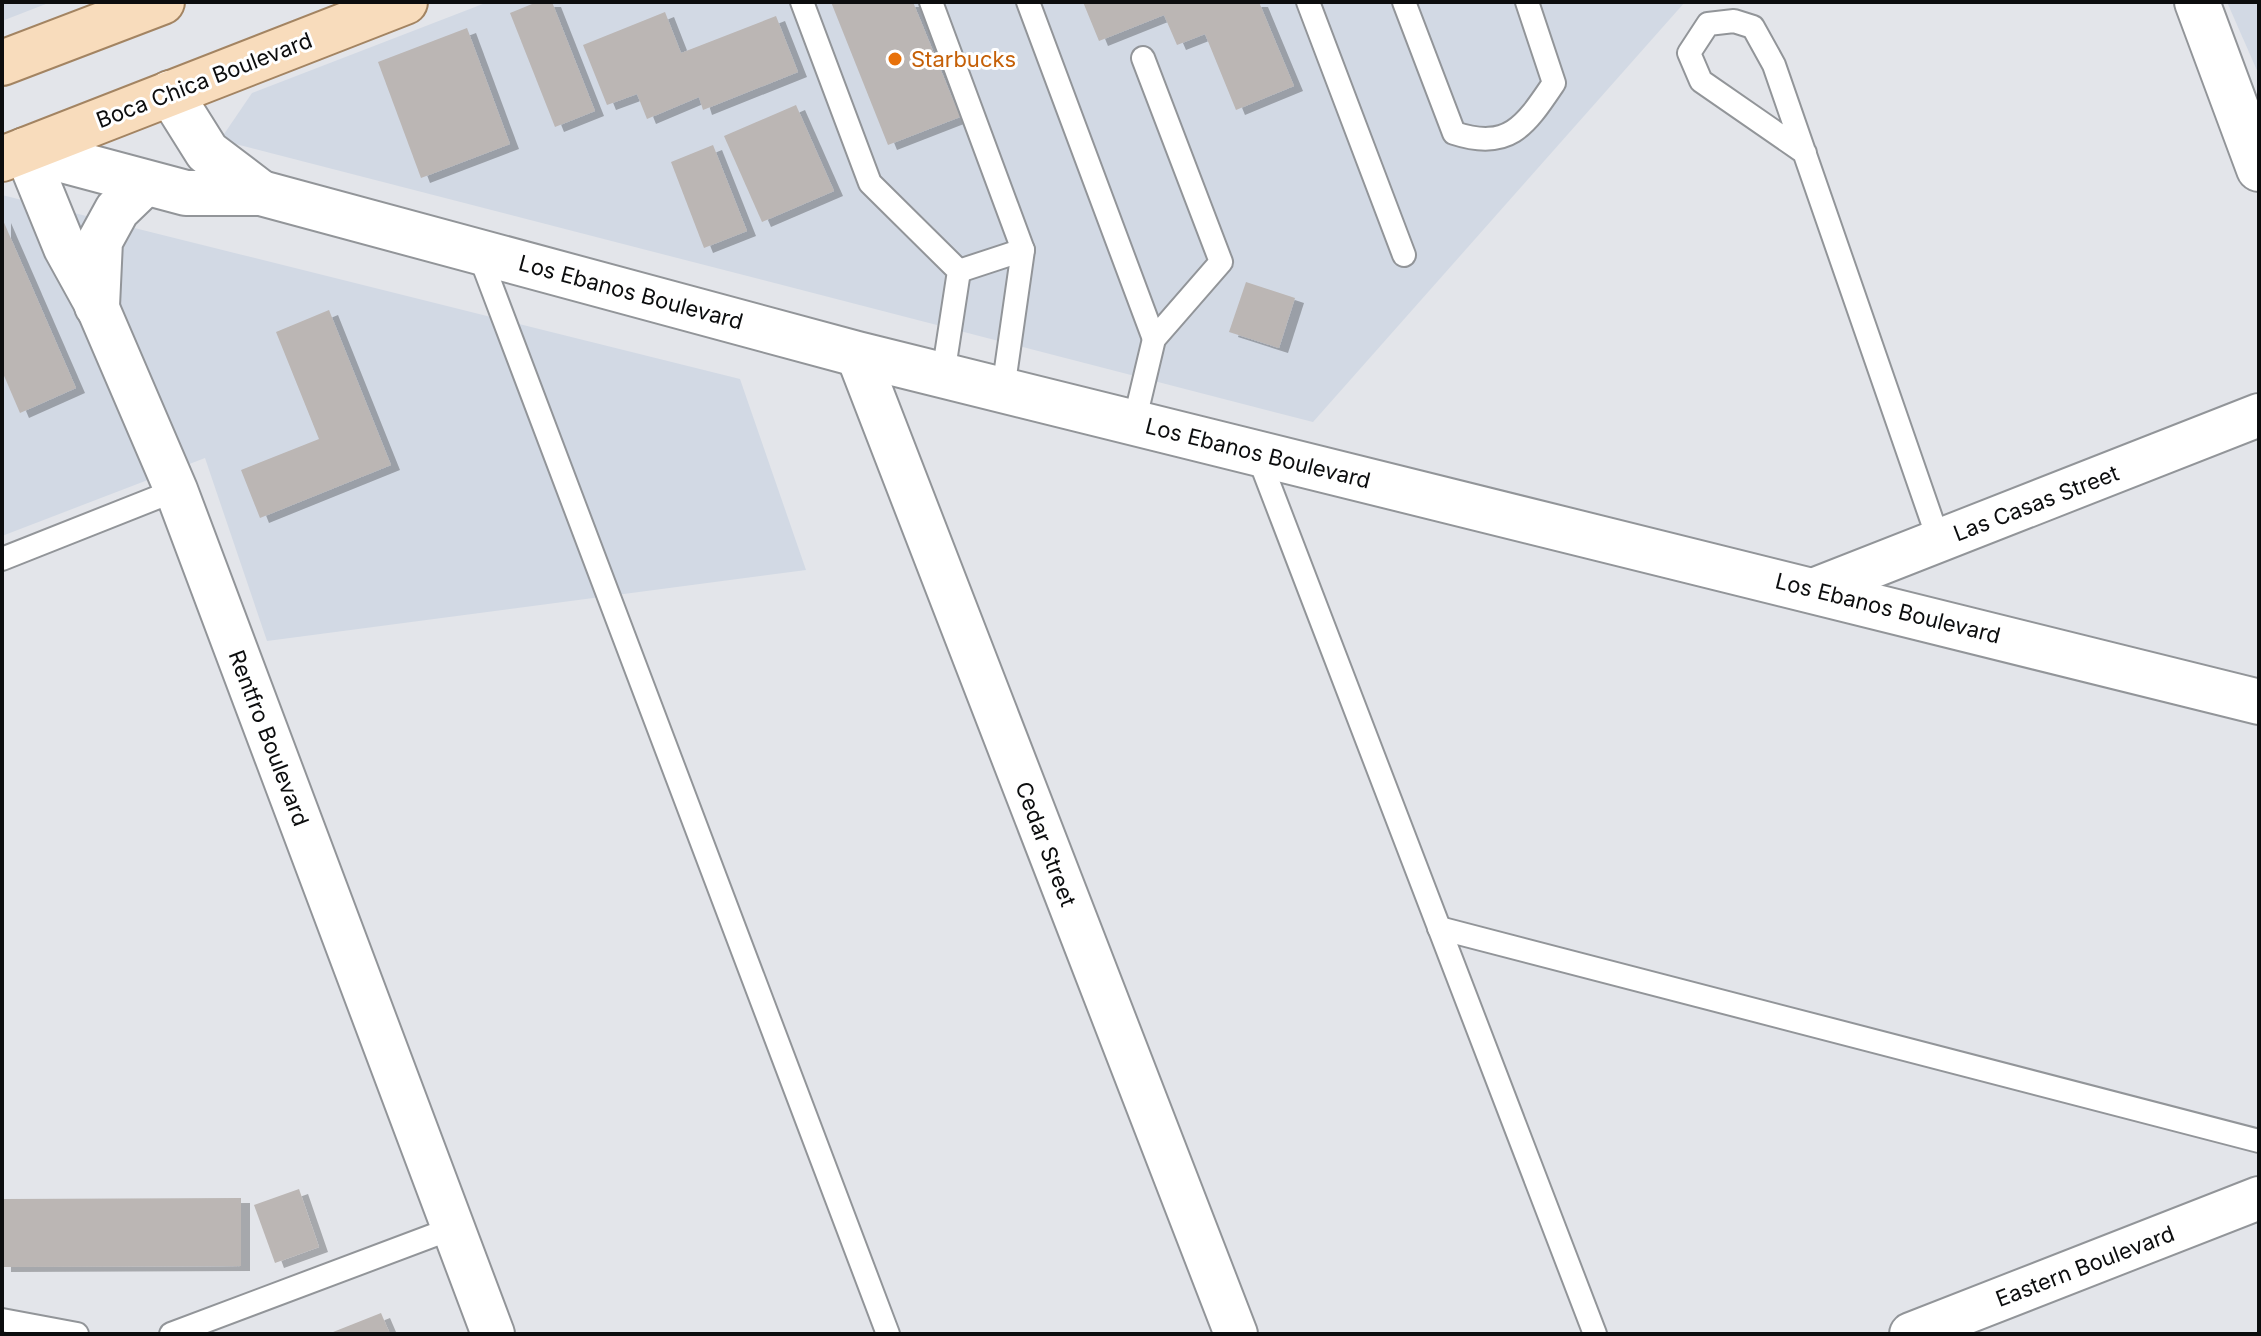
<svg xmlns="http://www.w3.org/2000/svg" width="2261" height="1336" font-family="Inter,sans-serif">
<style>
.built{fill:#d2d9e4}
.building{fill:#bbb6b4;filter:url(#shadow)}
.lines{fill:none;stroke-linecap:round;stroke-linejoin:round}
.lane-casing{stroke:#929599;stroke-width:26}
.street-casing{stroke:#929599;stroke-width:46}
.secondary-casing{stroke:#929599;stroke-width:48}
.primary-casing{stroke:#a38462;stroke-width:48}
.lane{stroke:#fff;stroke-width:22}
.street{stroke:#fff;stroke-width:42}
.secondary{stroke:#fff;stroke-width:44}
.primary{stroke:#f8dcbc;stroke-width:44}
.food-dot{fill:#e8710a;stroke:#fff;stroke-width:3}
.labels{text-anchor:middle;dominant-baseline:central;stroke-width:6;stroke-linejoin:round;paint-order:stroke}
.food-label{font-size:22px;fill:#c56008;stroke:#fff;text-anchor:start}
.street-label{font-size:22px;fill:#0c0d0e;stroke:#fff}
</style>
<defs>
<filter id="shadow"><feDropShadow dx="9" dy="5" stdDeviation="0" flood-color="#0004"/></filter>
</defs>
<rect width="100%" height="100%" fill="#e3e5ea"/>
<g class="built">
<polygon points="2,2 51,2 2,21"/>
<polygon points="488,2 1685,2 1313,422 220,140 252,93"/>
<polygon points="2227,2 2259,2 2259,75"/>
<polygon points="2,195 740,379 806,570 267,641 205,458 2,536"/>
</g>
<g class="building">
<polygon points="537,2 552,2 595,111 555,127 510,13"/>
<polygon points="831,2 913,2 960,117 888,145"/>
<polygon points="1083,2 1259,2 1294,86 1236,110 1205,34 1177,45 1164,15 1099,41"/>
<polygon points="665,12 681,53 776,16 798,72 703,110 699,97 647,119 637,94 607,105 583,45"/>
<polygon points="467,28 510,144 421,178 378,62"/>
<polygon points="796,105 834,191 762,222 724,136"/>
<polygon points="713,145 747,231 704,248 671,162"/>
<polygon points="2,218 76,388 20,413 2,371"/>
<polygon points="1246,282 1295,298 1279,348 1229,332"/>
<polygon points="329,310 391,465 260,518 241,470 319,439 276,332"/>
<polygon points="299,1189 319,1247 275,1263 254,1205"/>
<polygon points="241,1198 241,1266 2,1267 2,1199"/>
<polygon points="381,1313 390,1334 328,1334"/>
</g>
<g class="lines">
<defs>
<g id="lane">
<polyline points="802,2 870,183 959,271 943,375"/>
<polyline points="931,2 1023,250 1003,390"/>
<polyline points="1028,2 1154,339"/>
<polyline points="1308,2 1404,255"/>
<path d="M1404,2L1454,133C1509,151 1525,126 1554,83L1527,2"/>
<polyline points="1805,153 1701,81 1689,53 1708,24 1734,21 1753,27 1774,65 1939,541"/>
<polyline points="478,251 888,1334"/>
<polyline points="959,271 1023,250"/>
<polyline points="1134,423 1154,339 1221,262 1143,58"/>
<polyline points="1257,453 1595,1334"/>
<polyline points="2,559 176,490"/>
<polyline points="1439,928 2259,1141"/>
<polyline points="2,1320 77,1334"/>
<polyline points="171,1334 453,1228"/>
</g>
<g id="street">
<polyline points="25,150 65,248 97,306 176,490 493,1334"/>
<polyline points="857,354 1236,1334"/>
<polyline points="1813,590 2259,415"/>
<polyline points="1911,1334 2259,1198"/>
</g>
<g id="secondary">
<polyline points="2197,2 2259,169"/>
<polyline points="170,93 207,152 261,193"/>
<polyline points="25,150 186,193 261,193 857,354 2259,702"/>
<polyline points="97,306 100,241 117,210 145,183"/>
</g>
<g id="primary">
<polyline points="2,63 162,2"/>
<polyline points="2,159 405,2"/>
</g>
</defs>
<use href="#lane" class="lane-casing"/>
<use href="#street" class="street-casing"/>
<use href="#secondary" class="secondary-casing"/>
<use href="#primary" class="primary-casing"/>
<use href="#lane" class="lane"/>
<use href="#street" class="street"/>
<use href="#secondary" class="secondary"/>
<use href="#primary" class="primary"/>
</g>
<circle class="food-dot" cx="895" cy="59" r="8"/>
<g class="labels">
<g class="food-label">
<text x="911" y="59">Starbucks</text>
</g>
<g class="street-label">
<text transform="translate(204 80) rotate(-21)">Boca Chica Boulevard</text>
<text transform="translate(631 292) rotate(15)">Los Ebanos Boulevard</text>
<text transform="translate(1258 453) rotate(14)">Los Ebanos Boulevard</text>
<text transform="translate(2036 503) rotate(-21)">Las Casas Street</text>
<text transform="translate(1888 608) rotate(14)">Los Ebanos Boulevard</text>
<text transform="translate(269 738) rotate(69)">Rentfro Boulevard</text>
<text transform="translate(1046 844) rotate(69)">Cedar Street</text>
<text transform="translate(2085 1266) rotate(-21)">Eastern Boulevard</text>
</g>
</g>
<rect width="2261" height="1336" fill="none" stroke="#0c0d0e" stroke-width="8"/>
</svg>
